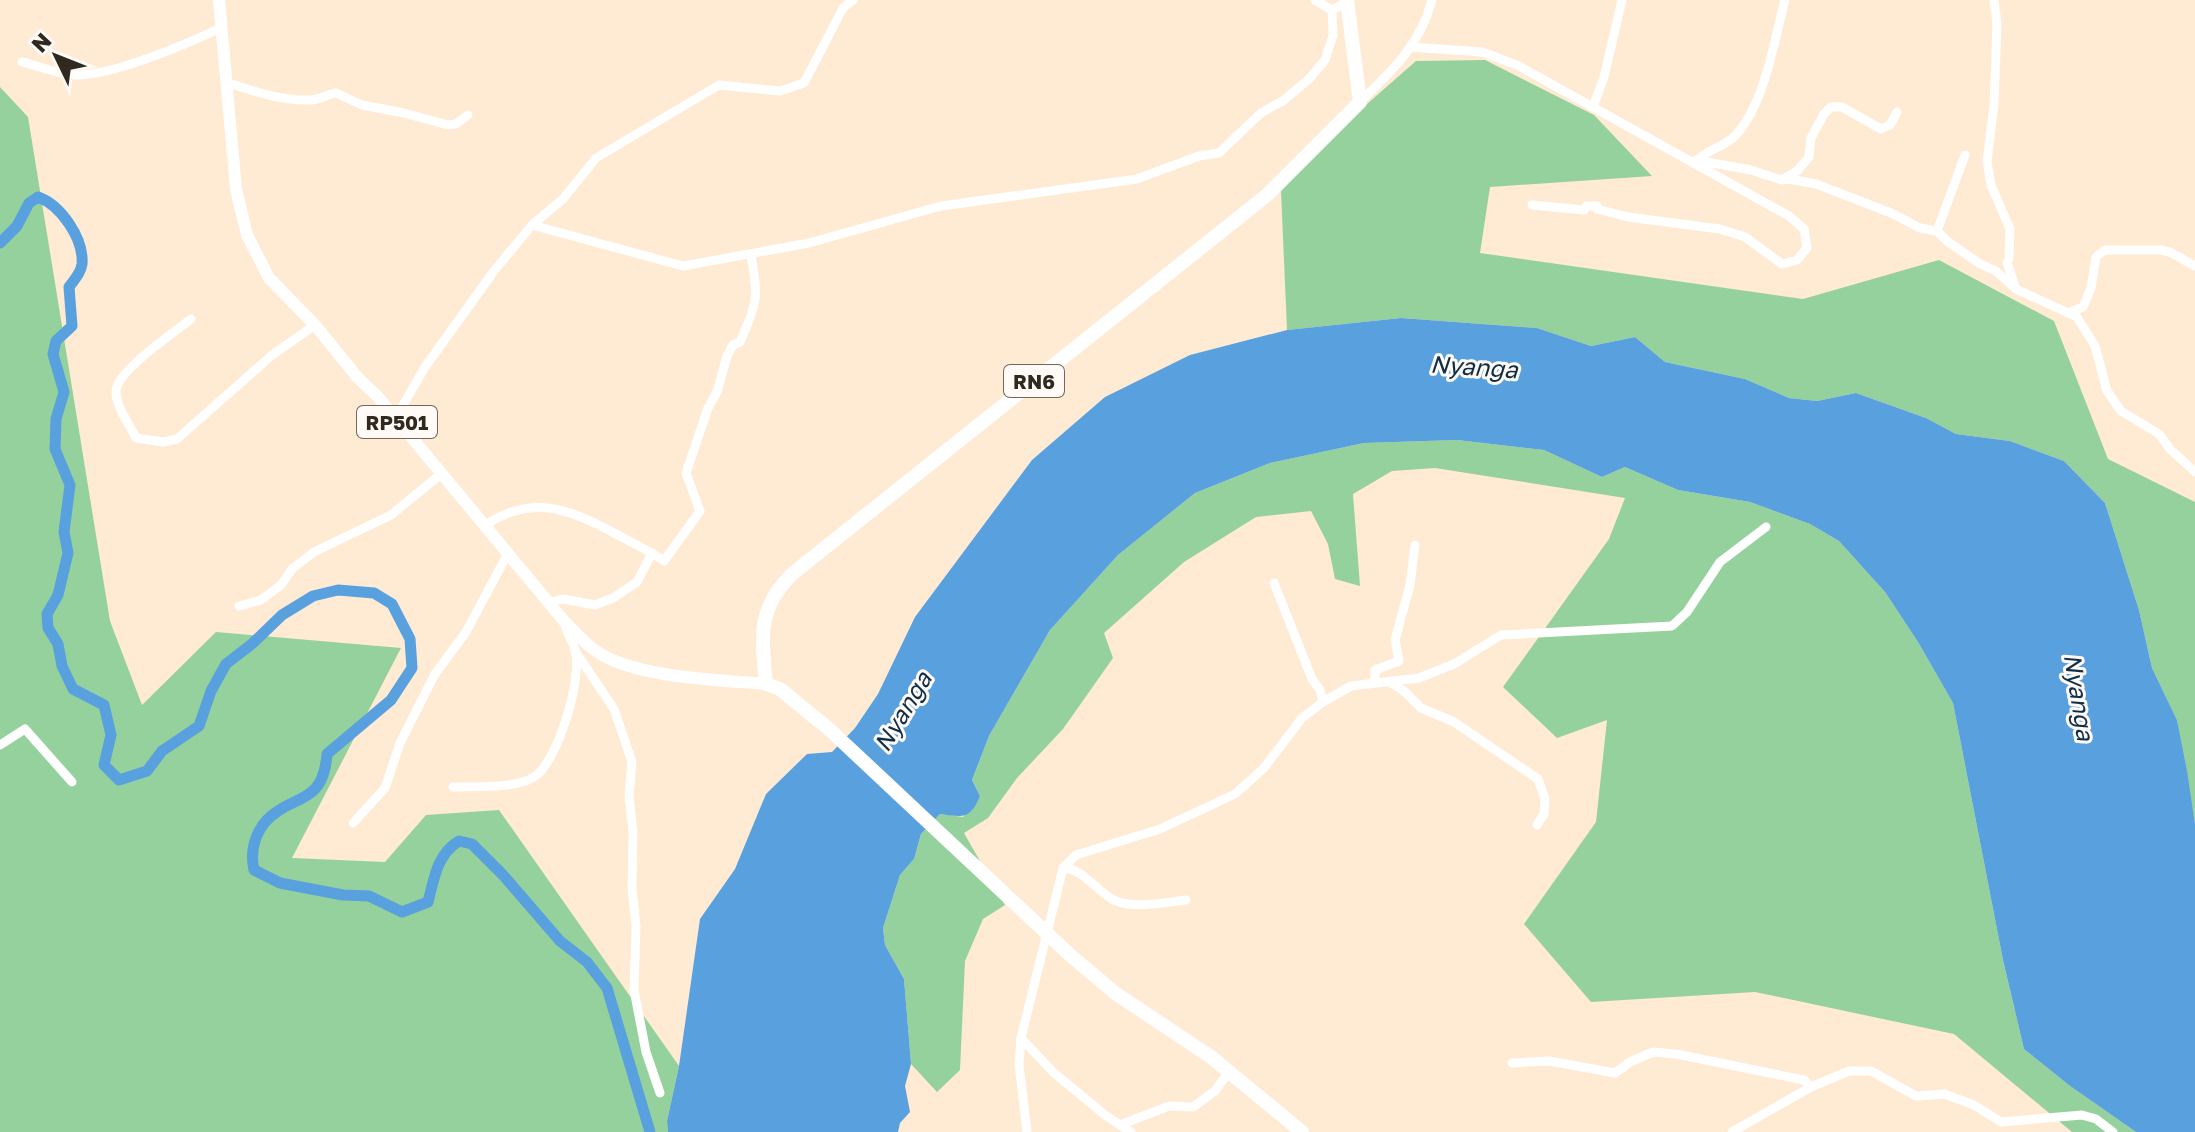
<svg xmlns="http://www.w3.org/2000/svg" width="2195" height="1132" font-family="'Golos Text',sans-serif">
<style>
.green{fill:#95d19d}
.water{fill:#58a1de}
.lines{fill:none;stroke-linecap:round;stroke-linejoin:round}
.river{stroke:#58a1de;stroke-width:11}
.minor{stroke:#fff;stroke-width:9}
.major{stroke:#fff;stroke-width:12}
.highway{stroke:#fff;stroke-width:14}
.labels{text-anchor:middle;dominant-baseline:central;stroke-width:6;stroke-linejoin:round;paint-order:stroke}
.shield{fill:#fffaf6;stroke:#6e6860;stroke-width:2}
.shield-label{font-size:20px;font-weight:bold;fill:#302920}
.water-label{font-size:24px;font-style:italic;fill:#0f2e48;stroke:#fffaf6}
</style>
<rect width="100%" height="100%" fill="#ffead4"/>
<g class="green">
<polygon points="1485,60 1594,115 1652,176 1490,187 1480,253 1803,299 1939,260 2054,321 2108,459 2195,502 2195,824 2177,720 2152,668 2139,610 2105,503 2064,461 2010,441 1956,434 1926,418 1856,393 1817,401 1789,398 1745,379 1665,362 1635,337 1591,346 1537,328 1401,318 1287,330 1281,191 1334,133 1416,61"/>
<polygon points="0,87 28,117 110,621 142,705 216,632 401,648 292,858 385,862 426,815 499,810 679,1066 667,1121 668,1132 0,1132"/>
<polygon points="1457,440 1544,450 1602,477 1625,467 1678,490 1750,502 1810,524 1839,541 1885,592 1918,642 1953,703 2003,960 2024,1049 2070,1086 2136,1132 2072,1132 1954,1034 1755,992 1591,1002 1524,924 1596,822 1607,720 1557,738 1503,687 1609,539 1625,498 1435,468 1392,471 1353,494 1360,586 1335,579 1328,544 1311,511 1256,517 1184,562 1104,633 1113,658 1063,729 1017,778 988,818 964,833 1005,905 983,919 965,961 960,1070 937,1092 911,1064 904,979 885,945 883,928 900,875 914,859 921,834 940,814 963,817 980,796 972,780 989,736 1050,630 1118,555 1195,493 1270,463 1364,443"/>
</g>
<path class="water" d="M1401,318L1537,328L1591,346L1635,337L1665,362L1745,379L1789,398L1817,401L1856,393L1926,418L1956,434L2010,441L2064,461L2105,503L2139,610L2152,668L2177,720L2187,771L2195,824V1132H2136L2070,1086L2024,1049L2003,960L1953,703L1918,642L1885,592L1839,541L1810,524L1750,502L1678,490L1625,467L1602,477L1544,450L1457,440L1364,443L1270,463L1195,493L1118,555L1050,630L989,736L972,780L980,796C970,820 963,817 940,814L921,834L914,859L900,875L883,928L885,945L904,979L911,1064L905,1086L910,1112L900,1123L898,1132H668L667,1121L679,1066L700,919L735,869L766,794L807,754L832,752L855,728L878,694L915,617L1032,460L1105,397L1190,355L1287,330Z"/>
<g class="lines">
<path class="river" d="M0,243L17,226L29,203L38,197C61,205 84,239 82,264C81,273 74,280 69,287L72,326L56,341L53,354L64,392L56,419L55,449L70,485L64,532L68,553L58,595L47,614L48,628L58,644L62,666L73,689L104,705L111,735L104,765L119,780L147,771L162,751L199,726L211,691L226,664L253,643L282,615L313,596L338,590L374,593L392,604L410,639L412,668L391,700L327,754C326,766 324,779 315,789C304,800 291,802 278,811C257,824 249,848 254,870L280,883L343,895L369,896L402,912L428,902C434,879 437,854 459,841L472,844L503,875L560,941L587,962L607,988L650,1132"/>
<g class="minor">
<polyline points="1315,0 1332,10 1347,2"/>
<polyline points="1994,0 1997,24 1994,104 1987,162 1991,185 2010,229 2009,259 2007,263 2016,289"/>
<polyline points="1411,47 1482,52 1519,66 1789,216 1804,229 1807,248 1797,260 1782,264 1745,237 1720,229 1628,217 1597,209 1597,206 1586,206 1584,210 1532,205"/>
<path d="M22,62C39,66 60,75 77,75C116,75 186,44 221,28"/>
<path d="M225,82C253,91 281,101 312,100C321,99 327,94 336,93L362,105L404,113L448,125L456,124L468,115"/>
<path d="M1360,102C1393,70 1420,45 1432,0"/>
<polyline points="1593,107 1604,77 1622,0"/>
<polyline points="1696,160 1751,170 1782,180 1789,179 1816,184 1891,213 1920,228 1937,231 1947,241 1980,264 1996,271 2016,289 2077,317 2095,346 2107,391 2121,411 2159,434 2170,449 2195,472"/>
<path d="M1698,160C1708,149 1724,147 1735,136C1765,104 1774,41 1785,0"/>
<polyline points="1785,178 1797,171 1809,157 1811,138 1824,114 1831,107 1842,107 1881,129 1890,125 1897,112"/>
<polyline points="532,225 683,266 809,243 941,206 1137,179 1199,156 1219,153 1261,113 1284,100 1309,79 1325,60 1333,35 1332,10"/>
<polyline points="1937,231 1965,155"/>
<polyline points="2068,313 2083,307 2091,288 2096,257 2105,250 2161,250 2170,252 2195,266"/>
<path d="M191,319C175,332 115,372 116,392C116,407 130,425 136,438L163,442L177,439L272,355L315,325"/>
<polyline points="395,419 425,367 494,271 532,225 563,199 596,158 719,85 780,91 804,83 843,8 853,0"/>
<path d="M484,526C531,494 568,508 614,533C631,542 648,550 664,561L700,511L686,473L708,408L717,392L727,356L733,345L740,342C757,304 759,296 751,256"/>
<polyline points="1274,583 1312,679 1320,690 1323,702"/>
<polyline points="548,603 563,599 595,605 613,598 637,582 652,553"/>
<polyline points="239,606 261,600 281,585 292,569 314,552 391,515 441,474"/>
<polyline points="575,651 614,709 632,762 629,796 633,832 632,889 636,926 634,990 646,1052 660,1093"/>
<polyline points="1389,682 1404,691 1421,708 1454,722 1538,779 1545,799 1544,814 1537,825"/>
<polyline points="1375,683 1375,670 1399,661 1395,640 1410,585 1415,545"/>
<polyline points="0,745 25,729 72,782"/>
<path d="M453,787C475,786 515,789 534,777C558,762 583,677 575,650C572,639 566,633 564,621"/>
<polyline points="353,823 385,788 400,743 435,674 466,632 507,555"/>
<path d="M1063,868C1085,869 1097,893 1116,901C1137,909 1165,902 1186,900"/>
<polyline points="1021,1038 1053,1072 1105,1115 1131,1132"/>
<polyline points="1512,1063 1549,1061 1615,1073 1630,1062 1653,1052 1676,1054 1804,1080 1811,1087"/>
<polyline points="1120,1125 1169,1106 1193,1107 1215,1091 1229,1072"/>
<polyline points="1027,1132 1019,1064 1021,1038 1063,868 1076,855 1160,829 1235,794 1264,768 1302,718 1323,702 1351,686 1419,678 1454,664 1501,635 1672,626 1687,612 1720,562 1766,527"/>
<polyline points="1732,1132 1811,1087 1849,1071 1871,1071 1916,1096 1944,1094 1974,1105 2001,1122 2082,1115 2096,1119 2113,1132"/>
</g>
<path class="major" d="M219,0L236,189L247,235L269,278L315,325L358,378L378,397L564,621C574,631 584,643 596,651C634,678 720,680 766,684"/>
<path class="highway" d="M1302,1132L1211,1057L1115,993L1070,955L830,730L780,689L766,684C762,638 756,610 792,574L1267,195L1360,102L1347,0"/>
</g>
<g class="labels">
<g class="shield">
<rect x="1004" y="365" width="60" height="32" rx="6"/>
<rect x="357" y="406" width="80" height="32" rx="6"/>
</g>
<g class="shield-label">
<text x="1034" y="381">RN6</text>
<text x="397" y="422">RP501</text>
</g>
<g class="water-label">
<text transform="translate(1474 366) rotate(4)">Nyanga</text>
<text transform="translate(2080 697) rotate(81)">Nyanga</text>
<text transform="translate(902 711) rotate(-59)">Nyanga</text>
</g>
</g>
<g transform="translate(56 56) rotate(313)" stroke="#fffaf6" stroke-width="6" paint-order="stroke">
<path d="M0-6L14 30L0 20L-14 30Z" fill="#302920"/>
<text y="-12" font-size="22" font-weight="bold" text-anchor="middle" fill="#302920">N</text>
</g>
</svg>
